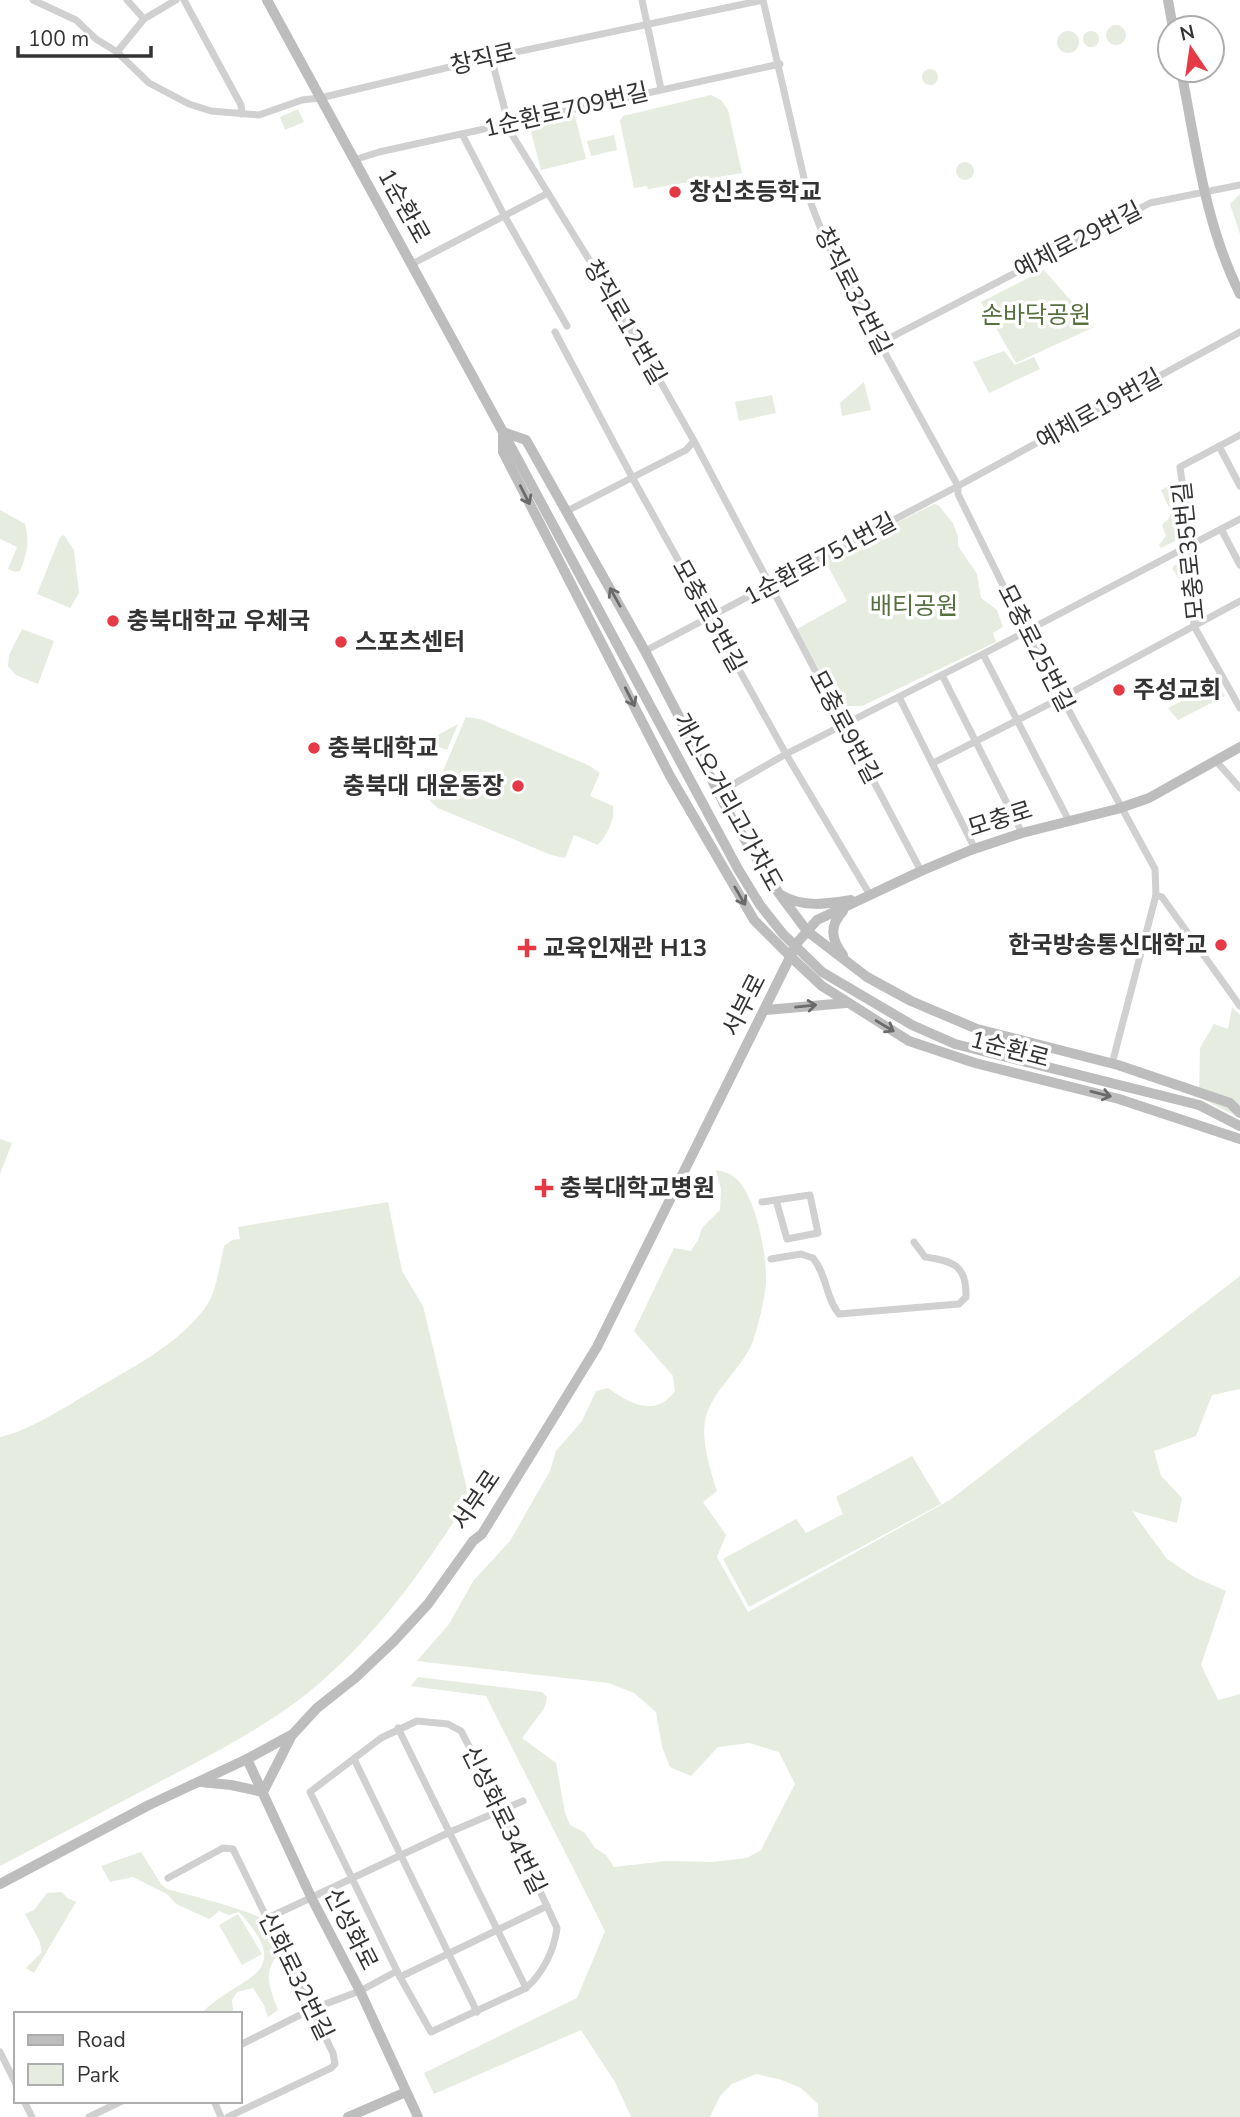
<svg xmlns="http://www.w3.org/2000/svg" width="1240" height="2117" font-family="'Nunito Sans','Noto Sans KR',sans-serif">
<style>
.green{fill:#e6ecdf}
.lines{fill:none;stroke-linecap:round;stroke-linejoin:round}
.street{stroke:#d0d0d0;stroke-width:7}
.secondary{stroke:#bdbdbd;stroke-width:10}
.secondary-bridge{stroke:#bdbdbd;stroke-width:10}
.oneway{stroke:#6a6a6a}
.poi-dot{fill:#e63946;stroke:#fff;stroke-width:2.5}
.labels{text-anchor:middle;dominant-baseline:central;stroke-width:7;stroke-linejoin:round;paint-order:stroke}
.street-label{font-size:24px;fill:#333;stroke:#fff}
.poi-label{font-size:24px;font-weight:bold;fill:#333;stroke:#fff;text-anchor:start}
.park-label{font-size:24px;fill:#56703f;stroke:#fff}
</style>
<rect width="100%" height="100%" fill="#fff"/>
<g class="green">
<circle cx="1116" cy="35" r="10"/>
<circle cx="1091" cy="39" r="8"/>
<circle cx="1068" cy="42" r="11"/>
<circle cx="930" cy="77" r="8"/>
<polygon points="711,95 721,100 728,110 742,173 648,189 647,186 634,188 620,121 623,116"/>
<polygon points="298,109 304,122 285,130 280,117"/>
<polygon points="574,113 586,159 541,170 529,124"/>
<polygon points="614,135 617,150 591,156 587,141"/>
<circle cx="965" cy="171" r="9"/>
<polygon points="1240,194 1240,234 1230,204"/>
<polygon points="1044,270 1094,327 1016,363 981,302"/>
<polygon points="1004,351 1015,365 1034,357 1040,369 989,393 973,362"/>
<polygon points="864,382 871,410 842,416 840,403"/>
<polygon points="772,395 776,413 739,421 735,402"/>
<polygon points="1174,483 1181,538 1161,548 1159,545 1166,536 1162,525 1169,518 1171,512 1161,490"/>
<polygon points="934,504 938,505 953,523 958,537 958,546 977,574 981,598 997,610 1003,627 993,633 996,642 862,706 843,706 836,700 797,629 847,601 824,559"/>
<path d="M0,510L25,524C30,541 27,555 20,571L15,572L8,569L17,547L0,539Z"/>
<polygon points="64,535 74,550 79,593 70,608 37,594 60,537"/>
<polygon points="1183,558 1188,565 1189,581 1183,585 1172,568"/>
<polygon points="22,629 54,641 38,684 16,675 8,666 9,655"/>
<polygon points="1217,682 1225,696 1178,720 1168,708"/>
<path d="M466,717L480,719L588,765L600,773L590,796L613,806C615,821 607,834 598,845L574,835L565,858L551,855L438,808L430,801Z"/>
<polygon points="458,724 447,750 439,747 431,739"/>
<polygon points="1232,1007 1240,1015 1240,1118 1199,1097 1200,1048 1214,1024 1228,1029"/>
<polygon points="0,1139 12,1143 0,1174"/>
<path d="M716,1170C720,1171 727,1172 731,1175C756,1189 767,1256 766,1283C764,1302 759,1323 753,1341C743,1367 717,1386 707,1413C699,1435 710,1470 717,1491L703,1502L726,1535L717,1557L748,1612L950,1500L1240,1276V1389L1212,1395L1196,1436L1154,1451L1161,1476L1182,1498L1177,1523L1132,1511L1167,1559L1194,1577L1226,1591L1201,1665L1218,1700L1240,1694V2117H818V2104L801,2088L782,2080L756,2074L732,2084L720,2096L710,2117H631L615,2082L581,2030L434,2094L424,2073L577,1998L605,1931L486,1696L411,1686L418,1677L542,1692L547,1697L545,1707L522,1738L556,1763L565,1813L570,1825L585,1833L595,1848L606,1855L614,1867L667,1861L713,1862L747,1858L761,1850L795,1784L779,1752L749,1743L718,1747L691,1776L670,1767L662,1747L656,1712L634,1693L609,1683L417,1661L449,1624L474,1580L510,1541L550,1471L556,1451L582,1421L596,1391L608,1388C630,1404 656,1418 675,1391L673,1376L634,1331L674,1248L691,1251L698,1240L702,1228L720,1210L721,1189Z"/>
<path d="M388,1202L402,1271L423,1306L469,1498C430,1559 389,1619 335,1669C284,1718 222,1749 161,1781C107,1809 54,1838 0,1866V1437C26,1432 62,1409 86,1395C128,1369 181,1345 209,1302C216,1290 221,1260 224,1246L232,1240L240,1239L238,1227Z"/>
<polygon points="912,1456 941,1504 749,1607 723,1559 796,1519 806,1533 843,1514 836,1497"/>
<path d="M141,1852L161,1884L167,1889C184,1894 255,1911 263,1920C270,1928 275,1946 277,1956C262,1974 271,1991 278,2010L268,2017L264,2005L253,1988L237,1992L232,2000L233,2010L227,2014H201C238,1975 299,1977 239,1912L229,1915L219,1911L209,1919L176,1904L167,1894L133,1877L110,1882L101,1866Z"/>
<polygon points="62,1892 67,1898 76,1902 34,1973 26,1968 42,1952 39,1940 25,1914 34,1910 47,1893"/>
<polygon points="238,1914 262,1954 242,1965 219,1925"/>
</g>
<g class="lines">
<g class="street">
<polyline points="33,0 76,20 96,39 117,52 149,83 189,104 211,111 259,115 302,100 320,98 483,59 763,0"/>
<polyline points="127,0 144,19"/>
<polyline points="184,0 241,105 242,114"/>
<polyline points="642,0 661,89"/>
<path d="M763,0L807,191C824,246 853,293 882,342L886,355L958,486V494L1025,630L1155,869L1156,895L1162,897L1240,1006"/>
<polyline points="117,52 144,19 176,0"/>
<polyline points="491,57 511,133 617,305 694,441 921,871"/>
<polyline points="462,134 504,215 567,326"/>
<polyline points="354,160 379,152 780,64"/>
<polyline points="412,264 548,193"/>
<polyline points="555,332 632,477 786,754 870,895"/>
<polyline points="882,342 1150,203 1240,185"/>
<polyline points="1240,435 1180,467 1191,545 1194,626 1240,708"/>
<polyline points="1219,446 1240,486"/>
<polyline points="567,511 686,450 694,441"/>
<polyline points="1221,529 1240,565"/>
<polyline points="645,651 958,486 1240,332"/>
<polyline points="983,654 1069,821"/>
<polyline points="942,675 1022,833"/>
<polyline points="899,697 975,849"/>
<polyline points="1216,761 1240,788"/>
<polyline points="933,763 1061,698 1240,601"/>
<polyline points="718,793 786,754 983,654 1240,519"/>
<polyline points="1112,1064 1156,895"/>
<polyline points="762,1202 810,1195 818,1233 787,1239 776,1200"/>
<path d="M771,1259L801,1254L813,1258C828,1277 825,1297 839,1314L959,1304L966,1297C967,1265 953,1261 925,1257L914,1242"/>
<path d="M417,1721L448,1724L461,1731L502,1809L557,1928C554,1951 543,1973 526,1988L431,2032L400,1977L310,1792L381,1738Z"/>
<polyline points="398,1728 526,1988"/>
<polyline points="354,1759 477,2012"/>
<polyline points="168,1878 223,1848 233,1849 333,2053 335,2064 331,2068 228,2117"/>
<polyline points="268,1918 450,1832 523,1801"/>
<polyline points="400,1977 547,1906"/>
<polyline points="240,2045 312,2009 360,1991 397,1971"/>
<polyline points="0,2052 16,2084"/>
<polyline points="24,2101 32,2117"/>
<polyline points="214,2101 221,2117"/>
<polyline points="89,2117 122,2101"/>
</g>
<g class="secondary">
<polyline points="267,0 503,432 503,452 670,776 754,920 791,957 822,986 909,1041 975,1063 1119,1099 1240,1139"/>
<polyline points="1168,0 1173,28"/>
<path d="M1181,70C1196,146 1205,224 1240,294"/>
<polyline points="503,432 526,440 645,651 732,819 778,892 807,931 867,977 911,1001 977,1029 1118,1065 1230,1103 1240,1113"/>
<path d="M781,895C803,908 827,904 851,900"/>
<path d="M843,911C829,926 831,939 843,955"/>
<polyline points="766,1010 846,1003"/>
<polyline points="1199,1105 1240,1126"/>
<polyline points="247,1759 312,1899 360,1991 418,2117"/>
<polyline points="201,1782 231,1785 263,1792"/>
<polyline points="263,1792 292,1735"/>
<polyline points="0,1884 149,1805 247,1759 293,1734 317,1708 355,1678 394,1641 428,1604 473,1541 482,1534 597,1347 797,943 817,920 921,871 971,850 1022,833 1117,809 1149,798 1240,747"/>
<polyline points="348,2117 406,2092"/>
</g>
<polyline class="secondary-bridge" points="503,432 738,869 760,905 783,934 822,972 912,1025 955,1044 1199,1105"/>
</g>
<defs><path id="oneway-shaft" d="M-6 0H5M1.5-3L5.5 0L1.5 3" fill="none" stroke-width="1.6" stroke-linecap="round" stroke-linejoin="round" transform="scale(1.75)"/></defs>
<g class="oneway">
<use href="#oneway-shaft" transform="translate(525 495) rotate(63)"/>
<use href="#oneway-shaft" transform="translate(615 597) rotate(-119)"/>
<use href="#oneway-shaft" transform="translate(630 697) rotate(63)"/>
<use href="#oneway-shaft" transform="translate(740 896) rotate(60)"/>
<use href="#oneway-shaft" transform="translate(806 1006) rotate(-6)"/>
<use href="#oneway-shaft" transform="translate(885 1026) rotate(31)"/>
<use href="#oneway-shaft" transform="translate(1101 1094) rotate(14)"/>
</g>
<g class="poi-dot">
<circle cx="675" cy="192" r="7"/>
<circle cx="113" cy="621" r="7"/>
<circle cx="341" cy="642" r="7"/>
<circle cx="1119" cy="690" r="7"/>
<circle cx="314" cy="748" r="7"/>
<circle cx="518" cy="786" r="7"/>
<circle cx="1221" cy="945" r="7"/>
<path d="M523.5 937.5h7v7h7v7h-7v7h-7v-7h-7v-7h7z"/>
<path d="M540.5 1177.5h7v7h7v7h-7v7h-7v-7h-7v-7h7z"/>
</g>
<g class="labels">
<g class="street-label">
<text transform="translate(483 59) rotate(-13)">창직로</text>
<text transform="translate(566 110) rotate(-13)">1순환로709번길</text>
<text transform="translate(404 206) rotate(61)">1순환로</text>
<text transform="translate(1078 240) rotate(-27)">예체로29번길</text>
<text transform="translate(853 291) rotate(63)">창직로32번길</text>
<text transform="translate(625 322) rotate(60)">창직로12번길</text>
<text transform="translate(1099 409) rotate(-29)">예체로19번길</text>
<text transform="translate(1189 551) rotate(-96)">모충로35번길</text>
<text transform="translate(820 559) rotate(-28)">1순환로751번길</text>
<text transform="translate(709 616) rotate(61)">모충로3번길</text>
<text transform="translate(1036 648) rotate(63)">모충로25번길</text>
<text transform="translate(845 727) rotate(62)">모충로9번길</text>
<text transform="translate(728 802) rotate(61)">개신오거리고가차도</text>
<text transform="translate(1000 819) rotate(-18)">모충로</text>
<text transform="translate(744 1005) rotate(-63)">서부로</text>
<text transform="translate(1010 1049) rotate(15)">1순환로</text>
<text transform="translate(476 1500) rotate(-56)">서부로</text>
<text transform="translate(504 1820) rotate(64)">신성화로34번길</text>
<text transform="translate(351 1929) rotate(63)">신성화로</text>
<text transform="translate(296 1976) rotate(64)">신화로32번길</text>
</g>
<g class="poi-label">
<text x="689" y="192">창신초등학교</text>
<text x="127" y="621">충북대학교 우체국</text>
<text x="355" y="642">스포츠센터</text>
<text x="1133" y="690">주성교회</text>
<text x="328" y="748">충북대학교</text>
<text x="504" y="786" text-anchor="end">충북대 대운동장</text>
<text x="1207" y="945" text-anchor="end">한국방송통신대학교</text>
<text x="543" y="948">교육인재관 H13</text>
<text x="560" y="1188">충북대학교병원</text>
</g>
<g class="park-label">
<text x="1036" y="315">손바닥공원</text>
<text x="914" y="606">배티공원</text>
</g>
</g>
<rect x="14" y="2012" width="228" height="91" fill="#ffffff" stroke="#adadad" stroke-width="2"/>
<rect x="28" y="2035" width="35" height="10" fill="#bdbdbd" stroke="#adadad" stroke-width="2"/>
<text x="77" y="2047" font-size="21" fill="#333333">Road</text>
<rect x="28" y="2064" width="35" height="21" fill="#e6ecdf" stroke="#adadad" stroke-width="2"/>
<text x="77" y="2082" font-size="21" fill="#333333">Park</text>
<g transform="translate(1191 49) rotate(347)"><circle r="33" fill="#ffffff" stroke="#adadad" stroke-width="2"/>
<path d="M0-5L12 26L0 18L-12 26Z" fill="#e63946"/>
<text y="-10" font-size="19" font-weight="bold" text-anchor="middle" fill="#333333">N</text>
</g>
<path d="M18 46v10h133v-10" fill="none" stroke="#333333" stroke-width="3.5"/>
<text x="28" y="46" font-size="21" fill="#333333" stroke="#ffffff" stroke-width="5" paint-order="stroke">100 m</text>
</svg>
